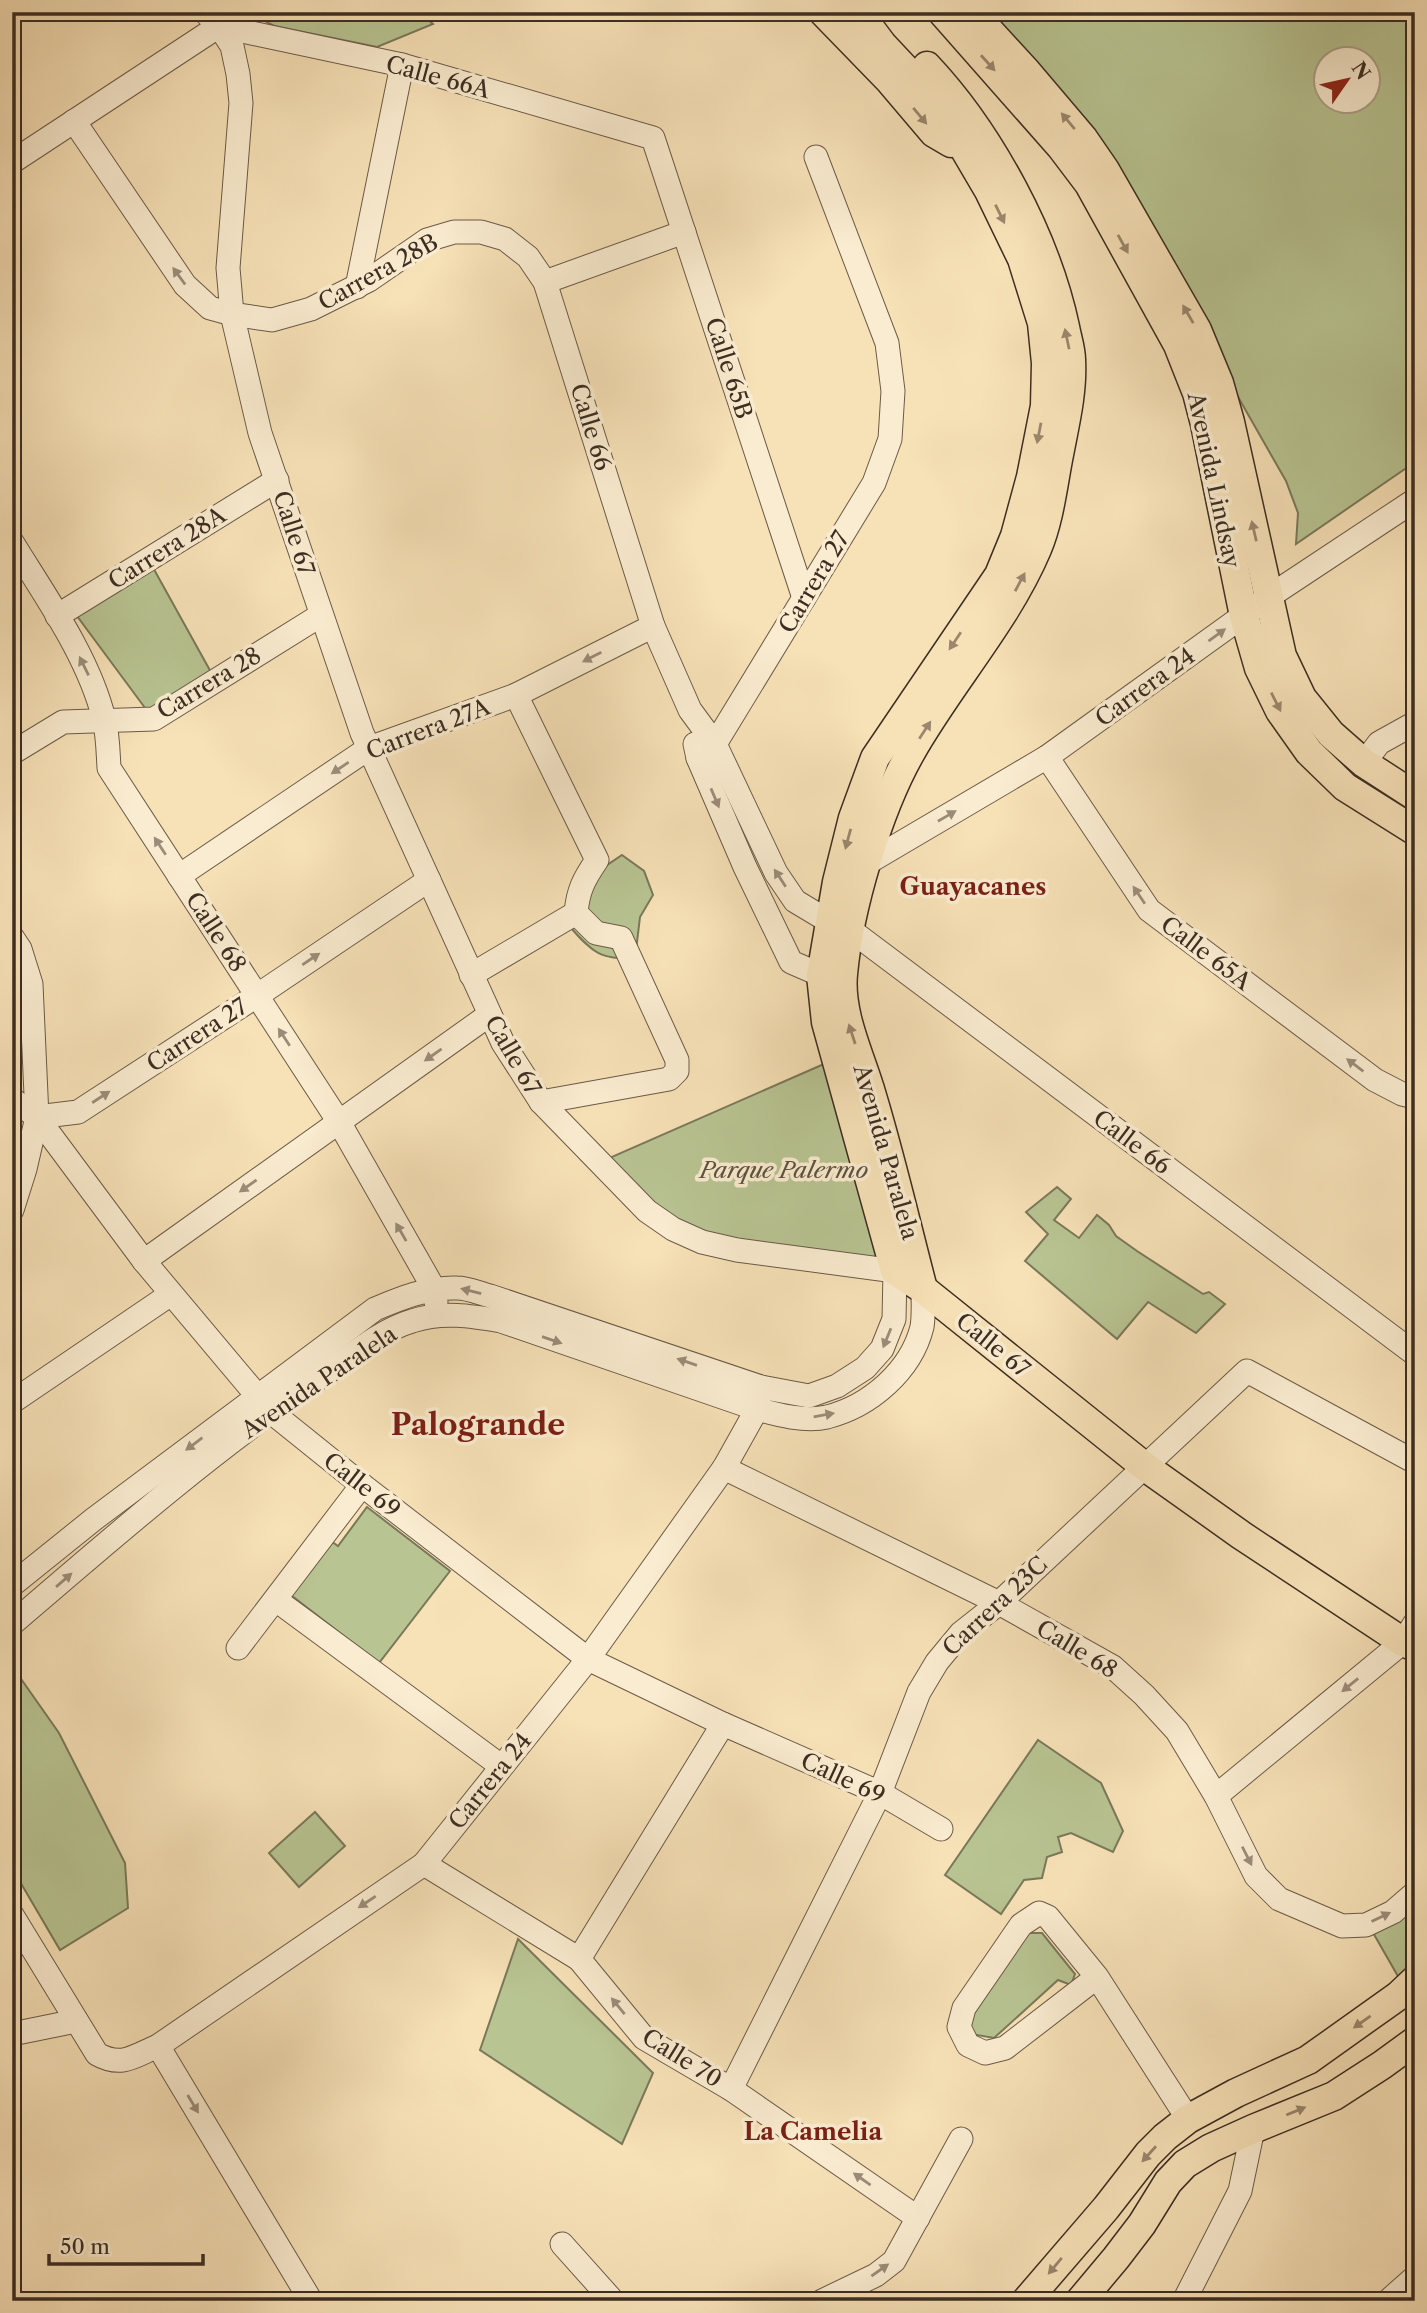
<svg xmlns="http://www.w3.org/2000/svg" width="1427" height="2313" font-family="'Libre Caslon Text',serif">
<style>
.green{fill:#b8c492;stroke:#7a785a;stroke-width:2;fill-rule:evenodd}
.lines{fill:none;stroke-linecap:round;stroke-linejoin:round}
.minor-casing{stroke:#6b5a48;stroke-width:25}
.major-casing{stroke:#3c2d23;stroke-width:31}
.minor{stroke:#faecd0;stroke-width:23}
.major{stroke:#f7e1b7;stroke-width:28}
.oneway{fill:#9a876d}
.oneway2{fill:#9b8c7a}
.labels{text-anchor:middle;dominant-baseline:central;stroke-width:7;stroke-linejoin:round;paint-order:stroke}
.street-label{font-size:23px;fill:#3c2d23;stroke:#faecd0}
.park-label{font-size:23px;font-style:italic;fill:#5b533f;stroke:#faecd0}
.neighbourhood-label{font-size:24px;font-weight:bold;fill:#7a1f14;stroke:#faecd0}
.district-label{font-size:30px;font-weight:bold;fill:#7a1f14;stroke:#faecd0}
</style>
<rect width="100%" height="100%" fill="#f7e1b7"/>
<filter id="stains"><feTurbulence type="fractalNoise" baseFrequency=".00286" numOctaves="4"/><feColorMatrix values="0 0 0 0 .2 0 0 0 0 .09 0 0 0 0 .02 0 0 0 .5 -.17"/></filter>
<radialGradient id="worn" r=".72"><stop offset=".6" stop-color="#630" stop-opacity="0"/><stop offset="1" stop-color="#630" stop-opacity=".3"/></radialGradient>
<g class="green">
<polygon points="248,12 419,12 433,24 377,47 274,26"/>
<path d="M990,12H1415V462L1296,544L1298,513L1286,481L1233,388ZM1326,60H1368V102H1326Z"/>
<polygon points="146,555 212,674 151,716 74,612"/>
<path d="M622,855L644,871L653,895L640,917L635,959C600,959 593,953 571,928L594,874Z"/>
<polygon points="840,1057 895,1271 711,1238 646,1203 607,1159"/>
<polygon points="1057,1187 1071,1199 1054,1220 1079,1238 1097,1215 1109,1225 1116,1236 1137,1251 1203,1294 1209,1292 1225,1304 1196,1333 1148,1302 1117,1339 1025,1261 1048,1234 1026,1212"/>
<polygon points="367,1507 450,1571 379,1663 283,1589 324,1536 338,1546"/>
<polygon points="12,1666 59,1733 125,1863 128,1908 60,1950 12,1868"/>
<polygon points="1038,1740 1101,1783 1123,1831 1113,1852 1071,1833 1058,1837 1062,1852 1047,1857 1042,1878 1024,1880 1001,1914 945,1875"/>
<polygon points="315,1812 345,1846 299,1887 269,1853"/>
<polygon points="1415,1888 1415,1962 1399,1978 1372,1931"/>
<polygon points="1028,1933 1042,1933 1075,1974 1071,1985 1058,1980 994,2038 971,2034 969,2021"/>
<polygon points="518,1939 653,2073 622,2144 480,2050"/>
</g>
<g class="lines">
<defs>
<g id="minor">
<polyline points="74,121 185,285 210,308 232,314 272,320 311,309 369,280 427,240 454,232 481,232 505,239 528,257 545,282 653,626 690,710 715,744 776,873 795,901 830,922"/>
<polyline points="12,162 219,26 402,65 653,138 804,598"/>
<polyline points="545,282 684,232"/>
<polyline points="357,287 402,65"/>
<path d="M12,542C45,596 89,657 104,719C108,735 108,752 109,768L339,1122L434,1289L436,1302"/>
<polyline points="57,616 277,480"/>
<path d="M516,695L597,860C584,879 578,890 576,913L596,933L621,938L677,1060V1071L669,1079L541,1102"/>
<polyline points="695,744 698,758 745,867 791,962 821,975 837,977"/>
<polyline points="12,753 63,722 154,719 321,615"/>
<polyline points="1047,757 1149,910 1375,1080 1402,1094 1415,1097"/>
<polyline points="698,758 715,744 874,483 890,439 893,391 887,343 816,157"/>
<polyline points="1364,763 1379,743 1415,723"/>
<polyline points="867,863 1047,757 1279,590 1415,500"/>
<polyline points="179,876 369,748 516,695 653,626"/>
<polyline points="849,929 1415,1354"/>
<polyline points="12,937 20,949 31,984 37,1117 144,1261 270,1411 362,1485 588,1659 723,1724 880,1793 941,1829"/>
<polyline points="471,975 576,913"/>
<polyline points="12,1099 37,1117"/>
<polyline points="37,1117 78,1112 258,995 429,880"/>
<polyline points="12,1210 25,1169 37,1117"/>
<polyline points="144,1261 489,1015"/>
<polyline points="12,1402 171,1294"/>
<polyline points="724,1468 999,1603 1113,1667 1144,1695 1177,1731 1216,1796 1256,1876 1279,1899 1342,1926 1366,1925 1393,1912 1415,1893"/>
<path d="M12,1585L94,1519L375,1309C401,1298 428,1287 457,1288C468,1288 479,1293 490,1296L761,1387L809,1396L837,1386L865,1368L882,1349L894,1319L895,1271L737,1250L702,1242L673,1229L647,1211L541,1102L503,1043L362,733L260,433L232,314L228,268L241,103L238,74L232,46L219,26L205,12"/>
<polyline points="276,1600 501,1766"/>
<path d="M12,1624C112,1538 213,1450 322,1376C351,1356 379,1331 412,1321C442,1311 472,1316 501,1321L757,1409C778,1415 805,1422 827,1417C870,1406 911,1371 922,1327C924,1315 923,1301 923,1289"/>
<polyline points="238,1648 362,1485"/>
<polyline points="1216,1796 1403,1642 1415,1623"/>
<polyline points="424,1864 579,1959 644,2038 731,2089 918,2218"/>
<path d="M12,1915L97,2054C122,2068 134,2056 158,2046L424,1864L588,1659L724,1468L757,1409L761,1387"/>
<polyline points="579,1959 723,1724"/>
<polyline points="1097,1977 1005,2048 985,2053 968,2045 959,2027 964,2008 1021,1925 1039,1913 1048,1917 1097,1977 1188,2119"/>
<polyline points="12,2034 76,2021"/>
<polyline points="158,2046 311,2301"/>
<polyline points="731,2089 880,1793 919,1692 937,1662 961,1633 999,1603 1247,1371 1415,1462"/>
<polyline points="562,2244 613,2301"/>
<polyline points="822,2301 876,2275 894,2261 961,2139"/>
<polyline points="1184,2301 1240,2191 1253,2129"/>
<polyline points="1388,2301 1415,2277"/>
</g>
<g id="major">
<polyline points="823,12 889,80 934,133 951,143"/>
<polyline points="858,12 882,44 926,91 945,116 989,191 1022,259 1042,323 1046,363 1045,406 1031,477 1015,536 999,575 875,758 853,818 837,882 821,975 826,1022 895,1271 923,1289 1144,1466 1241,1535 1403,1642 1415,1647"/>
<polyline points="942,12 1061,147 1089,184 1178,345 1197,393 1205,424 1244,616 1259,668 1280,711 1309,752 1345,787 1415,831"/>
<polyline points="972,12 1027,72 1083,138 1105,170 1197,330 1219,383 1230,422 1282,656 1302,698 1331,734 1364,763 1415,796"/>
<path d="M923,1289C906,1224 891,1159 872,1096C861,1057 839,1015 843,974C849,908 878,810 911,752C950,683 1006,622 1037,549C1048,523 1052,493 1057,465C1063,431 1073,395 1071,360C1071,349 1067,338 1065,327C1046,237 990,133 927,66"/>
<polyline points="1026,2301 1106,2208 1148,2154 1165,2137 1188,2119 1236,2093 1308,2060 1398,1996 1415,1980"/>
<polyline points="1080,2301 1116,2258 1142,2224 1168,2182 1185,2164 1211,2148 1253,2129 1334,2096 1382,2065 1415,2041"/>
</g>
</defs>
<use href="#minor" class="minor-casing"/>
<use href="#major" class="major-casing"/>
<use href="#minor" class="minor"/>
<use href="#major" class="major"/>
</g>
<defs><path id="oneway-solid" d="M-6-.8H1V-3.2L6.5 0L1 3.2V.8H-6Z" transform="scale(1.75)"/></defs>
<g class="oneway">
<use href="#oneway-solid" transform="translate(988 63) rotate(48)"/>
<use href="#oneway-solid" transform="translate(920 116) rotate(50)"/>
<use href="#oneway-solid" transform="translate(1068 121) rotate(-130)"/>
<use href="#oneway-solid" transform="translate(1000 214) rotate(64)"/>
<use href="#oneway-solid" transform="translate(1123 244) rotate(61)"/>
<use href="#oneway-solid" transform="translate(1188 314) rotate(-120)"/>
<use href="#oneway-solid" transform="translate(1067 339) rotate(-102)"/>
<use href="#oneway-solid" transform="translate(1039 433) rotate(101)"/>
<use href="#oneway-solid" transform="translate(1254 531) rotate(-103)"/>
<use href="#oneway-solid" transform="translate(1020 582) rotate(-62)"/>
<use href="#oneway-solid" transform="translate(955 641) rotate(124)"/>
<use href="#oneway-solid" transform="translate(1276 702) rotate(63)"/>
<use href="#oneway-solid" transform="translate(925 730) rotate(-57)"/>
<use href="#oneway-solid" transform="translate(848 839) rotate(105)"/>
<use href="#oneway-solid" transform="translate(852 1034) rotate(-108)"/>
<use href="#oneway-solid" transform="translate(1362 2022) rotate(145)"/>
<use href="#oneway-solid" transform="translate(1296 2111) rotate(-22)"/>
<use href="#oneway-solid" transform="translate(1149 2154) rotate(132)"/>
<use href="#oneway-solid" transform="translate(1055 2266) rotate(130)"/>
</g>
<g class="oneway2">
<use href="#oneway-solid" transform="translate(179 276) rotate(-126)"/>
<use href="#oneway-solid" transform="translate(1217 635) rotate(-36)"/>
<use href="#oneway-solid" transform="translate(592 657) rotate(153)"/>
<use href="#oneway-solid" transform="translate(84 666) rotate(-116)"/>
<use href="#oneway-solid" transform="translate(340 768) rotate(146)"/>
<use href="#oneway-solid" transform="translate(715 798) rotate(67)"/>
<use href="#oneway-solid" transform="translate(947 816) rotate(-30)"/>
<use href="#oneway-solid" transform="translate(160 846) rotate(-123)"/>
<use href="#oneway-solid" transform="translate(780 878) rotate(-123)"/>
<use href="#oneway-solid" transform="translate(1139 895) rotate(-124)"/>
<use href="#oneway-solid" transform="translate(311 959) rotate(-34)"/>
<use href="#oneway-solid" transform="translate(284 1037) rotate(-123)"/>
<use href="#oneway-solid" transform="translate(433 1055) rotate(145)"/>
<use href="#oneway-solid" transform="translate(1355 1065) rotate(-143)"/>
<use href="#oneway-solid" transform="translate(101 1097) rotate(-33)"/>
<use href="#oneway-solid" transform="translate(248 1186) rotate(145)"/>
<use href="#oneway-solid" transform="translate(401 1232) rotate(-120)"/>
<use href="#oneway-solid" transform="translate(471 1291) rotate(-166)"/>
<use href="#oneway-solid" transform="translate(887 1338) rotate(112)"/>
<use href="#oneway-solid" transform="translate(552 1340) rotate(19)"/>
<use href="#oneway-solid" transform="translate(687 1362) rotate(-161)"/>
<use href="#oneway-solid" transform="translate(824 1415) rotate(-10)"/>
<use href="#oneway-solid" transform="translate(194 1444) rotate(143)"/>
<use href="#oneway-solid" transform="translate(64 1580) rotate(-41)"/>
<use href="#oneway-solid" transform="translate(1350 1685) rotate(141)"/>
<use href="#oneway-solid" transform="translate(1247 1856) rotate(63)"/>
<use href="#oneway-solid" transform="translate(367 1902) rotate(146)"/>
<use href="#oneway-solid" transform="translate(1381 1917) rotate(-26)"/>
<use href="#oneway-solid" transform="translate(618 2006) rotate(-129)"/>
<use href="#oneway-solid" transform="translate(193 2104) rotate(59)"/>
<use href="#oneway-solid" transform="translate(862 2179) rotate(-145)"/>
<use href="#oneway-solid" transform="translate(880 2270) rotate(-35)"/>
</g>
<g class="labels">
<g class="street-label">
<text transform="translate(438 77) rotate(15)">Calle 66A</text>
<text transform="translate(378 272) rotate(-29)">Carrera 28B</text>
<text transform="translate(729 368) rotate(72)">Calle 65B</text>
<text transform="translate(591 427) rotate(73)">Calle 66</text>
<text transform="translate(1214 480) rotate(78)">Avenida Lindsay</text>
<text transform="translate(294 533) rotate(72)">Calle 67</text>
<text transform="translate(167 548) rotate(-32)">Carrera 28A</text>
<text transform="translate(814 582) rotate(-59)">Carrera 27</text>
<text transform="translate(209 683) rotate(-31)">Carrera 28</text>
<text transform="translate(1145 687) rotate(-36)">Carrera 24</text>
<text transform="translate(428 729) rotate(-21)">Carrera 27A</text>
<text transform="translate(216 932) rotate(57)">Calle 68</text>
<text transform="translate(1206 953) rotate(37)">Calle 65A</text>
<text transform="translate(197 1035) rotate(-33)">Carrera 27</text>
<text transform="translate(513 1055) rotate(60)">Calle 67</text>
<text transform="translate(1132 1142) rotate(37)">Calle 66</text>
<text transform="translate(886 1152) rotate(74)">Avenida Paralela</text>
<text transform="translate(993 1345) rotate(39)">Calle 67</text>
<text transform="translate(319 1382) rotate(-34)">Avenida Paralela</text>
<text transform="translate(362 1485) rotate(38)">Calle 69</text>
<text transform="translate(995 1606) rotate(-43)">Carrera 23C</text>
<text transform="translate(1077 1649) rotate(31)">Calle 68</text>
<text transform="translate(843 1778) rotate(25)">Calle 69</text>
<text transform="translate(490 1781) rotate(-51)">Carrera 24</text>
<text transform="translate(682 2058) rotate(32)">Calle 70</text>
</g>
<g class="park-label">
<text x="784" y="1170">Parque Palermo</text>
</g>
<g class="neighbourhood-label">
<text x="973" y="886">Guayacanes</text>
<text x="813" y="2131">La Camelia</text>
</g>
<g class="district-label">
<text x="478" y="1424">Palogrande</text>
</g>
</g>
<rect width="1427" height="2313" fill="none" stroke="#f7e1b7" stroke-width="42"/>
<rect x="14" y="14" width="1399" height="2285" fill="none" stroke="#3c2d23" stroke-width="3.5"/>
<rect x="21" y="21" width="1385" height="2271" fill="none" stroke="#3c2d23" stroke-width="2"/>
<g transform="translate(1347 80) rotate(56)"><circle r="33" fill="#faecd0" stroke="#aea08b" stroke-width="2"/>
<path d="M0-5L12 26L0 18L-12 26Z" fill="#8f2418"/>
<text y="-10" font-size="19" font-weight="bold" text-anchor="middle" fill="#3c2d23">N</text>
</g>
<path d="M49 2254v10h154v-10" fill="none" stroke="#3c2d23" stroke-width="3.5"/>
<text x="60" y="2254" font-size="21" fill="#3c2d23" stroke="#faecd0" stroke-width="5" paint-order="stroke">50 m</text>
<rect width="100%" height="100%" filter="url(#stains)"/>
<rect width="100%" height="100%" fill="url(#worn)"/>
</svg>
